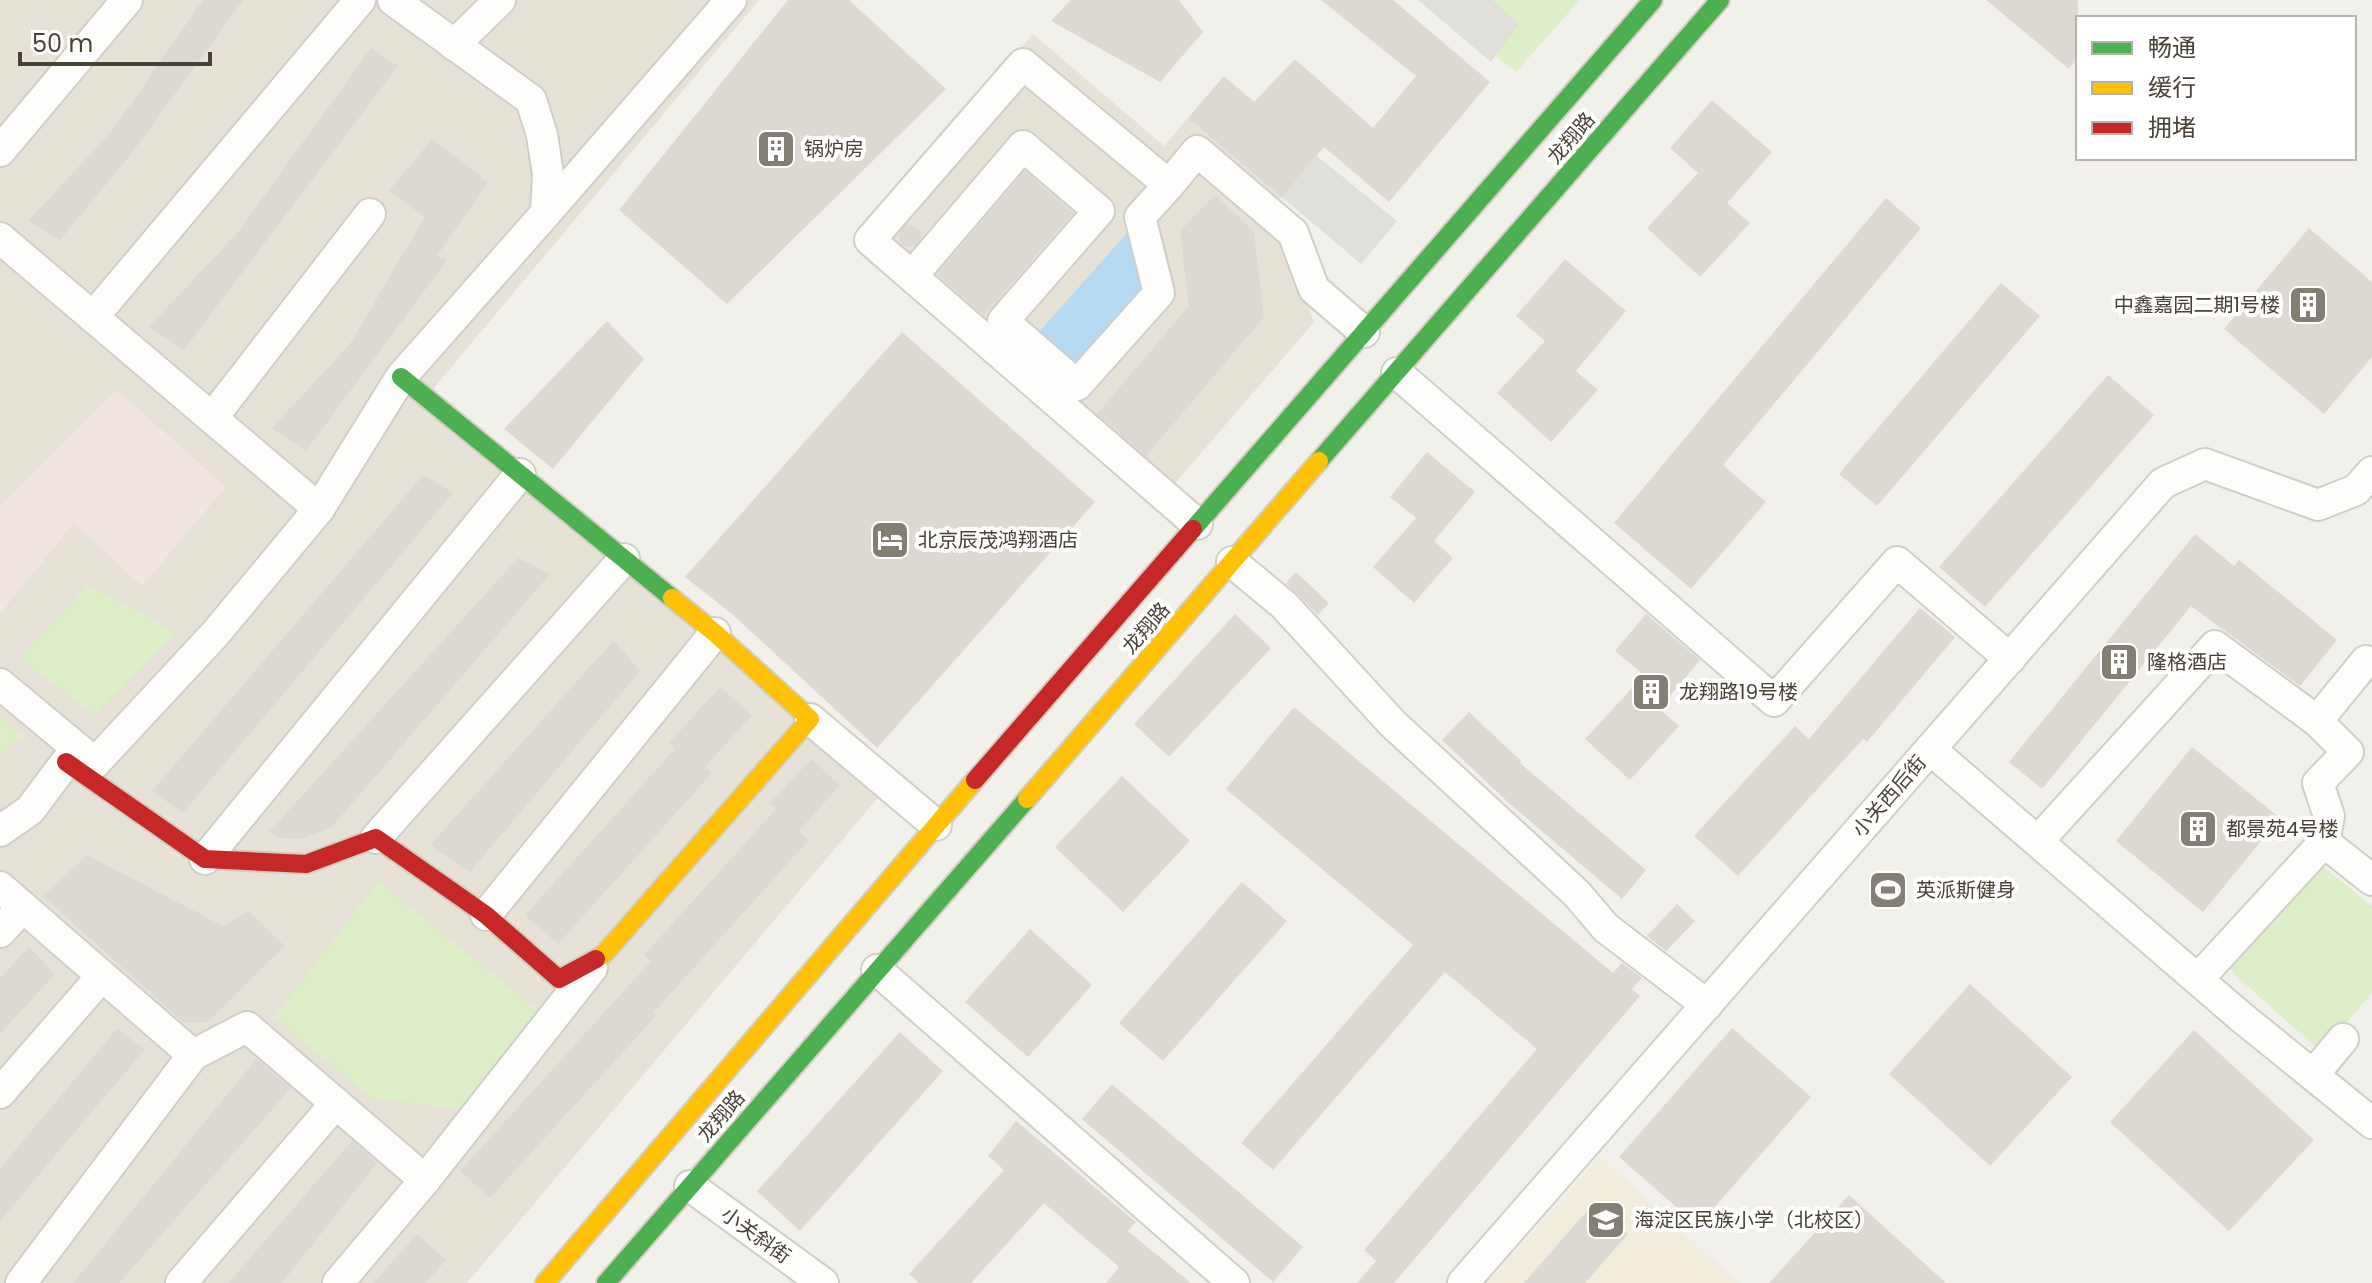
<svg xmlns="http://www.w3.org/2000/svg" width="2372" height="1283" font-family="Poppins,'Noto Sans SC',sans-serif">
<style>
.residential{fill:#e7e2d8}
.education{fill:#f1ecdc}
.medical{fill:#f2e4df}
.green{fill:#deeec9}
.parking{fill:#e1dfda}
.water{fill:#b7daf3}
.building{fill:#dcd9d3}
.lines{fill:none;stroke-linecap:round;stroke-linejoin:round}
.street-casing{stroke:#d0cec8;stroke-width:34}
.fast-casing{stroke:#d2cdc1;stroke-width:22}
.slow-casing{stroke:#d2cdc1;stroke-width:22}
.jam-casing{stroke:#d2cdc1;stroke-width:22}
.street{stroke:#fdfdfc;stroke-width:30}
.fast{stroke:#4caf50;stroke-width:18}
.slow{stroke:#ffc107;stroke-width:18}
.jam{stroke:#c62828;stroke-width:18}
.labels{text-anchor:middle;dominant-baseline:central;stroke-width:8;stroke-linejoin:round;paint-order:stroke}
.street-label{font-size:20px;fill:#494235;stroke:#fff}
.poi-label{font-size:20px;fill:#494235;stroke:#fff;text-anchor:start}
</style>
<rect width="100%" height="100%" fill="#f2f0eb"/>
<g class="residential">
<polygon points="0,0 759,0 428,395 894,779 467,1283 0,1283"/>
<polygon points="1033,34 1164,146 1224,76 1317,156 1259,224 1287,247 1314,322 1160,501 856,241"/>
</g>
<polygon class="education" points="1600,1157 1738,1283 1488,1283"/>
<polygon class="medical" points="117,390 226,487 142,586 74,523 0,614 0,506"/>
<g class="green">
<polygon points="1425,0 1580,0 1516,72"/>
<polygon points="88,585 175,632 95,715 20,658"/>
<polygon points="0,717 23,736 0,754"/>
<polygon points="2321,865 2372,906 2372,993 2321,1052 2236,976 2230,968"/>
<polygon points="378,882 561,1029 490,1113 372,1098 274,1017"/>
</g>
<g class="parking">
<polygon points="1418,0 1492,0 1519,24 1491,62"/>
<polygon points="1317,156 1397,221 1361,264 1282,197"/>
</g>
<polygon class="water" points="1128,232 1145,292 1077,366 1038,333"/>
<g class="building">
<polygon points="203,0 243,0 132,153 60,240 28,221 112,131"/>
<polygon points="788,0 849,0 946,89 727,304 619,210"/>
<polygon points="1071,0 1179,0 1203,32 1160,82 1051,21"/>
<polygon points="1321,0 1393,0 1490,82 1389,202 1324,147 1282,197 1188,118 1224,76 1254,102 1295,59 1373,128 1416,76"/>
<polygon points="1986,0 2078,0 2078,58 2069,69"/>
<polygon points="371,48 398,66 184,350 149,327 238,232"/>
<polygon points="1712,100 1772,152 1727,203 1750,223 1700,277 1647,228 1698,173 1670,148"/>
<polygon points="432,139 488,182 437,256 447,260 306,451 272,428 350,344 425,217 389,191"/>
<polygon points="1025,171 1073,213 984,315 937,274"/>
<polygon points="1215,195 1254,232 1264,317 1146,456 1097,414 1189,306 1180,231"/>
<polygon points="1886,198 1921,228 1723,465 1766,502 1691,589 1614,523"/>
<circle cx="910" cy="236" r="11"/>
<polygon points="2309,228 2372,282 2372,357 2324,414 2224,329"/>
<polygon points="1565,259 1626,311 1576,371 1598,390 1551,442 1497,393 1545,341 1516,316"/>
<polygon points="2001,283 2040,316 1877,506 1839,474"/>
<polygon points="607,321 644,359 553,469 504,429"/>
<polygon points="902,332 1095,502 877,748 732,614 685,577"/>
<polygon points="2108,375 2154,415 1985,607 1939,567"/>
<polygon points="1427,452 1475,492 1434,541 1453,558 1414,603 1373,567 1416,518 1390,497"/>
<polygon points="423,475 453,493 183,813 152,791"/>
<polygon points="2195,534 2234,566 2239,560 2337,640 2300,686 2191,606 2042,789 2009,762"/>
<polygon points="518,558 550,574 331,828 302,839 281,838 269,832"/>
<polygon points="1296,572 1329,603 1318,615 1286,583"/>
<polygon points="1920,608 1955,637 1867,742 1863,739 1738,876 1694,836 1795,726 1809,739"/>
<polygon points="1235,614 1271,648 1169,757 1134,724"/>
<polygon points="1646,614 1700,660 1659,709 1679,726 1630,780 1585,739 1644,675 1615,651"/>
<polygon points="614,640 640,671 470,872 430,845"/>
<polygon points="720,687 752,715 705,767 712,773 558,944 525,915 675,749 669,743"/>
<polygon points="1294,707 1613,973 1622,963 1642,978 1632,989 1640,996 1394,1283 1357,1283 1376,1261 1364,1250 1537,1049 1445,972 1273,1170 1241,1143 1413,945 1226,789"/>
<polygon points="1469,712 1521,761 1520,763 1646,870 1622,899 1511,805 1442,740"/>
<polygon points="2192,747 2280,818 2203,912 2116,841"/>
<polygon points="811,759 840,785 799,831 809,840 653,1013 656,1016 490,1198 460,1171 651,961 644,955 776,809 770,803"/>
<polygon points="1122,776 1190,841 1123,912 1055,847"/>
<polygon points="87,855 223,926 248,911 285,946 208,1022 184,1023 43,896"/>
<polygon points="1242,882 1287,921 1163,1061 1119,1023"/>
<polygon points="1677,904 1695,921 1666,951 1647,936"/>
<polygon points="1030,929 1092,985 1028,1057 965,1002"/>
<polygon points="29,947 55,974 0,1034 0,978"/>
<polygon points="1970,984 2072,1077 1990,1166 1889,1074"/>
<polygon points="1732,1028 1811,1097 1698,1226 1619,1157"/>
<polygon points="117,1029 145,1049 0,1221 0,1168"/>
<polygon points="2194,1030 2314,1140 2229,1231 2110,1122"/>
<polygon points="900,1032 943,1071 800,1231 757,1191"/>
<polygon points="256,1059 291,1088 119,1283 73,1283"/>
<polygon points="1112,1084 1303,1247 1273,1282 1082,1119"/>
<polygon points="1016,1121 1136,1222 1128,1231 1191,1283 1106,1283 1119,1267 1044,1203 971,1283 919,1283 909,1274 1004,1170 988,1156"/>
<polygon points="352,1141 377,1163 282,1283 228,1283"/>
<polygon points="1849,1195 1946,1283 1769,1283"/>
<polygon points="1593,1204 1628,1234 1585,1283 1524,1283"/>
<polygon points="417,1234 446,1260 426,1283 373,1283"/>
</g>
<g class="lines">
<defs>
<g id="street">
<polyline points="454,45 500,0"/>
<polyline points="0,151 127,0"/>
<polyline points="546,213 731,0"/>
<polyline points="0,238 319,509"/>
<polyline points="912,276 1023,146 1099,211 1003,321 1077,385 1159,293 1140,217 1169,185"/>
<polyline points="93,317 360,0"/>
<polyline points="1397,373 1774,701 1897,562 2010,659"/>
<polyline points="212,418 370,214"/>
<polyline points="1197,524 870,240 1023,64 1169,185 1197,151 1293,233 1314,289 1364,332"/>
<polyline points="1232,562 1284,605 1392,723 1546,865 1577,894 1606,928 1707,1005"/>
<polyline points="0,684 95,763"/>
<polyline points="810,719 936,825"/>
<polyline points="2317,721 2348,752 2318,783 2329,816 2324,842 2372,880"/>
<polyline points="1930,749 2240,1016 2372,1123"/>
<polyline points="0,831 30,810 66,762 95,763 215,634 319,509 401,377 546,213 548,174 542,135 531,100 393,0"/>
<polyline points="376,838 624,559"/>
<polyline points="2038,841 2215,646 2317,721 2366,661"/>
<polyline points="205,859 520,474"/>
<polyline points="0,887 193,1055 247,1027 425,1180 592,968"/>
<polyline points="486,915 715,633"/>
<polyline points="0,932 23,907"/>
<polyline points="877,970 1234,1283"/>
<polyline points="2198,979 2324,842"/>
<polyline points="2313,1075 2343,1039"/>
<polyline points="0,1093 102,976"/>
<polyline points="690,1186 823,1283"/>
<polyline points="21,1283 193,1055"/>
<polyline points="181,1283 336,1103"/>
<polyline points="338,1283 425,1180"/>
<polyline points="1463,1283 2163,483 2205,464 2318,505 2356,490 2372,472"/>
</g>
<g id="fast">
<polyline points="401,377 672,598"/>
<polyline points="1319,461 1720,0"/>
<polyline points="1193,529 1653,0"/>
<polyline points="606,1283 1027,799"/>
</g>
<g id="slow">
<polyline points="1027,799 1319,461"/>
<polyline points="596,959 604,954 810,719 715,633 672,598"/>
<polyline points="545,1283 975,780"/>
</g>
<g id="jam">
<polyline points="66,762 205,859 306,864 376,838 486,915 559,979 596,959"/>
<polyline points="975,780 1193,529"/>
</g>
</defs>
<use href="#street" class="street-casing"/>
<use href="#fast" class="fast-casing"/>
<use href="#slow" class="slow-casing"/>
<use href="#jam" class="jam-casing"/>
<use href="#street" class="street"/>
<use href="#fast" class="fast"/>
<use href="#slow" class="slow"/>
<use href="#jam" class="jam"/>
</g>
<defs>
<symbol id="building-square" viewBox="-11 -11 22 22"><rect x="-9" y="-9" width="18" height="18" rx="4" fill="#847f75" stroke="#fff"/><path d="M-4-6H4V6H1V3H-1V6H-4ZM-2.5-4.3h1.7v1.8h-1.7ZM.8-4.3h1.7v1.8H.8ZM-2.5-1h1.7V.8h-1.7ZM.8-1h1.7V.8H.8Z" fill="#fff"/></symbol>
<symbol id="hotel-square" viewBox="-11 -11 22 22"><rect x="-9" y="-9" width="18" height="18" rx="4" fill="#847f75" stroke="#fff"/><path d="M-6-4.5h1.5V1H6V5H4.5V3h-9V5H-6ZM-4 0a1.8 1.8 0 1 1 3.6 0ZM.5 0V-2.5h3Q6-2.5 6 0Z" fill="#fff"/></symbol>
<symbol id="stadium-square" viewBox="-11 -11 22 22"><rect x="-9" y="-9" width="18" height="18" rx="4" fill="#847f75" stroke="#fff"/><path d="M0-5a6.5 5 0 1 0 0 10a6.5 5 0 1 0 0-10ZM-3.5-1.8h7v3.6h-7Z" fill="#fff"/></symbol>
<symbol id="school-square" viewBox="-11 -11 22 22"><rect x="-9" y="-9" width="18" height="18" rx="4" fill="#847f75" stroke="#fff"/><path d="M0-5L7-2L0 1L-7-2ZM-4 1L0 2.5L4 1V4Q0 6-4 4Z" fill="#fff"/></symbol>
</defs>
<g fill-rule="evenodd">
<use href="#building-square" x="754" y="127" width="44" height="44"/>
<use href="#building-square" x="2286" y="283" width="44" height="44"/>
<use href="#hotel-square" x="868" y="518" width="44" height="44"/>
<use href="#building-square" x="2097" y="640" width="44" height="44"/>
<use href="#building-square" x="1629" y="670" width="44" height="44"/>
<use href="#building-square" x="2176" y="807" width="44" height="44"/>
<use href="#stadium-square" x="1866" y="868" width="44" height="44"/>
<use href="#school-square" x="1584" y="1198" width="44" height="44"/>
</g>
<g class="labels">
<g class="street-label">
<text transform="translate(1571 138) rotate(-49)">龙翔路</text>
<text transform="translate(1146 628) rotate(-49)">龙翔路</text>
<text transform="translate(1889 796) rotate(-49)">小关西后街</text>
<text transform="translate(721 1116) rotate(-49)">龙翔路</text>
<text transform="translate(756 1235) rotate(36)">小关斜街</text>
</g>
<g class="poi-label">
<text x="804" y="149">锅炉房</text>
<text x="2280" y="305" text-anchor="end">中鑫嘉园二期1号楼</text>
<text x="918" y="540">北京辰茂鸿翔酒店</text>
<text x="2147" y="662">隆格酒店</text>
<text x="1679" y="692">龙翔路19号楼</text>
<text x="2226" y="829">都景苑4号楼</text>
<text x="1916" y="890">英派斯健身</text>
<text x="1634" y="1220">海淀区民族小学（北校区）</text>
</g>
</g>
<rect x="2076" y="16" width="280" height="144" fill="#ffffff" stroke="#b6b3ae" stroke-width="2"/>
<rect x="2092" y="42" width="40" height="12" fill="#4caf50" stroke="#b6b3ae" stroke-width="2"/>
<text x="2148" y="56" font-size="24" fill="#494235">畅通</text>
<rect x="2092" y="82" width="40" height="12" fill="#ffc107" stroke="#b6b3ae" stroke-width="2"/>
<text x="2148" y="96" font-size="24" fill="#494235">缓行</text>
<rect x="2092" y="122" width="40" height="12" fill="#c62828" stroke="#b6b3ae" stroke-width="2"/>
<text x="2148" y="136" font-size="24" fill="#494235">拥堵</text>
<path d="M20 52v12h190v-12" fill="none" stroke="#494235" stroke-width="4"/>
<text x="32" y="52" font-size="24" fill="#494235" stroke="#ffffff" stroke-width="6" paint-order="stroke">50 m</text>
</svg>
